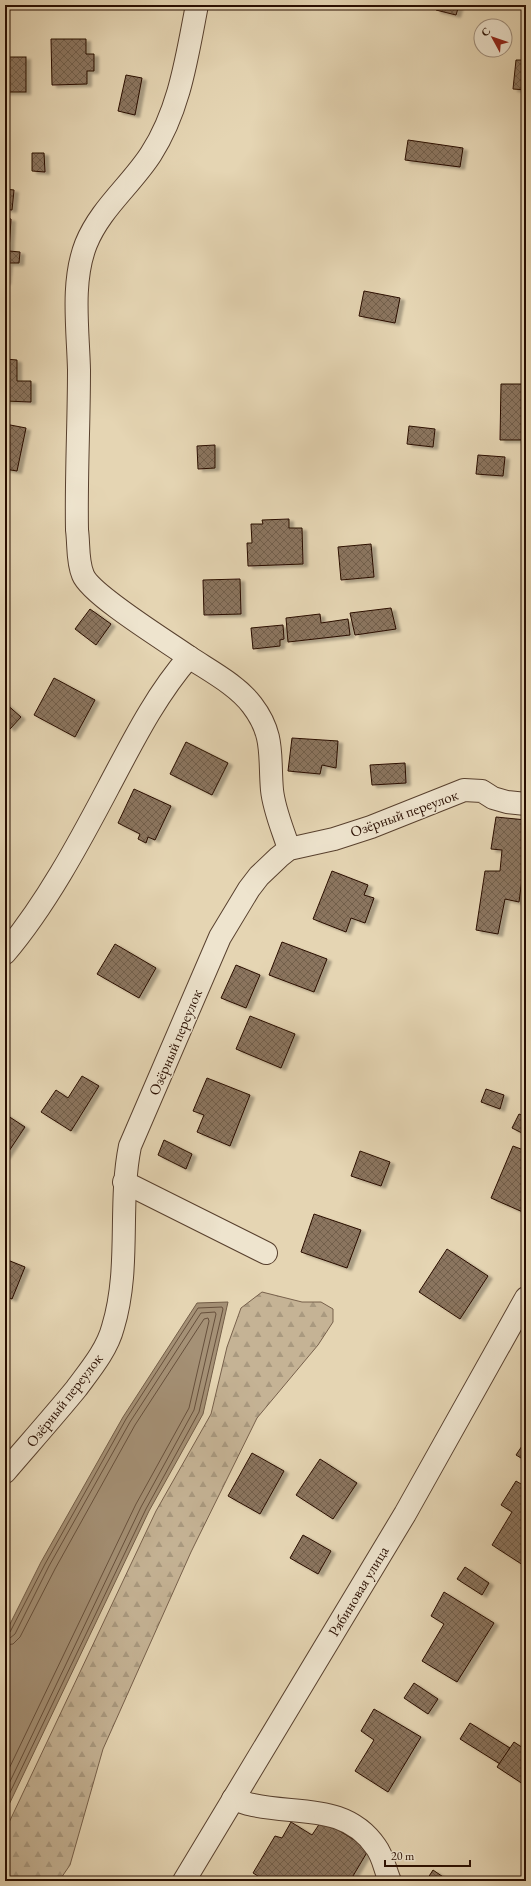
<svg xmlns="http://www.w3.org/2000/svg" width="531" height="1886" font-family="'EB Garamond',serif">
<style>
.forest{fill:url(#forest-firs);stroke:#77604b}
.water{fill:#a59176;stroke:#735d47}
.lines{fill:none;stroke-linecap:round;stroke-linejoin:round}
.shore{stroke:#67503c;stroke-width:1}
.building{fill:url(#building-cross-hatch);stroke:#290e01;filter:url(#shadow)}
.minor-casing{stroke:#58402e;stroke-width:24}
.minor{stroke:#eee4ce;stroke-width:22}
.labels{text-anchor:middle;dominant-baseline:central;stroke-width:3;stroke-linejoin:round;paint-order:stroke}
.street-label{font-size:15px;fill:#290e01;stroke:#eee4ce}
</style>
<defs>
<pattern id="forest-firs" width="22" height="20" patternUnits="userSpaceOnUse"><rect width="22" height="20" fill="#c5b395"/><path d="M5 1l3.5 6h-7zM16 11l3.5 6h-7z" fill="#a9997f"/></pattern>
<pattern id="building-cross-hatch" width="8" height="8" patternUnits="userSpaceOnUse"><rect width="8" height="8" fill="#8b755e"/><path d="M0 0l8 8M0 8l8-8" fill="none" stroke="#725e4b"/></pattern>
<filter id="shadow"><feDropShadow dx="4.5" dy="2.5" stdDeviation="1" flood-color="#0004"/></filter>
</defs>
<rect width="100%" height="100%" fill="#e5d5b3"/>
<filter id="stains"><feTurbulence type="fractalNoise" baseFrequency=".005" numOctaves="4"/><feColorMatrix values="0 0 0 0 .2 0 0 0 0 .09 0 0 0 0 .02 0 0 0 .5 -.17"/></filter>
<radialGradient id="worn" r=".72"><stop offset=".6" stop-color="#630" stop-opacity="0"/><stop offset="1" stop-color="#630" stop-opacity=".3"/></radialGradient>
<polygon class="forest" points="262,1292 302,1302 321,1302 333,1309 333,1322 318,1345 257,1418 191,1552 103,1749 70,1865 59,1881 5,1881 5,1831 156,1511 211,1414 227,1347 241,1308"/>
<polygon class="water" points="228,1302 203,1414 149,1511 5,1813 5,1634 41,1562 123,1417 197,1303"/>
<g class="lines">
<g class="shore">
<polyline points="5,1634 10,1632 45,1564 126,1419 198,1308 222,1307 223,1309 199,1412 146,1509 5,1803"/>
<polyline points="5,1639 10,1638 15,1634 49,1566 130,1422 201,1313 215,1312 216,1314 194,1410 141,1507 5,1792"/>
<polyline points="5,1645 13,1644 20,1637 55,1569 135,1425 204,1319 208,1318 209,1321 189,1408 136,1504 5,1777"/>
</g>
</g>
<g class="building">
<polygon points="437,5 459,5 456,15 436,10"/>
<polygon points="51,39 86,39 86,54 94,54 94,71 87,71 87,84 52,85"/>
<rect x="5" y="57" width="21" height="35"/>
<polygon points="516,60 526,60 526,90 513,89"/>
<polygon points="126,75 142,78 135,115 118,111"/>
<polygon points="408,140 463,148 460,167 405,160"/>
<polygon points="32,153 44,153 45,172 32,171"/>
<polygon points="5,189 14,190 12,210 5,209"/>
<polygon points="5,218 11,219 9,251 20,252 19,263 8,263 6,282 5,282"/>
<polygon points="364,291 400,298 395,323 359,316"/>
<polygon points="5,359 17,360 17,381 31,381 31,402 5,401"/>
<polygon points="501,384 526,384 526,440 500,440"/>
<polygon points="5,424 26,428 17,471 5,469"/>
<polygon points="409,426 435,429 433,447 407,444"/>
<polygon points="215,445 215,468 198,469 197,446"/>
<polygon points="478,455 505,457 503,476 476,474"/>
<polygon points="289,519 289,528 302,528 303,564 248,566 247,543 252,543 251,524 263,524 262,520"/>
<polygon points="371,544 374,577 341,580 338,547"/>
<polygon points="240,579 241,614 204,615 203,580"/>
<polygon points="391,608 396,629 355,635 350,613"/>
<polygon points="90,609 111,624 96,645 75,629"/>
<polygon points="320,614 321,623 348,619 350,635 288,642 286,618"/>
<polygon points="283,625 284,639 280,640 280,646 253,649 251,628"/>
<polygon points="54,678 95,700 75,737 34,715"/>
<polygon points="5,703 21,717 10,729 5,724"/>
<polygon points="292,738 338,741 336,768 322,765 320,774 288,771"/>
<polygon points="186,742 228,763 212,795 170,774"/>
<polygon points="405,763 406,783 372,785 370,765"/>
<polygon points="134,789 171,806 155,840 148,837 146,843 138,839 140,834 118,823"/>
<polygon points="496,817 526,820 526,848 519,902 505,899 498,934 476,930 485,871 500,871 502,850 491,849"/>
<polygon points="526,866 526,901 522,900"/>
<polygon points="332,871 368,885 364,895 374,898 365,923 351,918 346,932 313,919"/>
<polygon points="282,942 327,959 314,992 269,975"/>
<polygon points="115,944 156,968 139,998 97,974"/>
<polygon points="236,965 260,975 246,1008 221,998"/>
<polygon points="250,1016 295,1034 281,1068 236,1049"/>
<polygon points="82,1076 99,1086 71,1131 41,1112 56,1090 68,1098"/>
<polygon points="207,1078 250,1095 230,1146 197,1132 204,1115 193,1111"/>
<polygon points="486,1089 504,1095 500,1109 481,1102"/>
<polygon points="5,1114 25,1127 5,1157"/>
<polygon points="519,1114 526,1117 526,1135 512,1128"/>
<polygon points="164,1140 192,1154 186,1169 158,1155"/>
<polygon points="513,1146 526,1151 525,1213 491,1198"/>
<polygon points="360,1151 390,1162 381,1186 351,1176"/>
<polygon points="314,1214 361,1230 347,1268 301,1252"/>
<polygon points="447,1249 488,1276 460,1319 419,1292"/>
<polygon points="5,1259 25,1267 12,1299 5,1296"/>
<polygon points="526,1440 526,1461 516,1455"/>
<polygon points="252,1453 284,1471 260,1514 228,1496"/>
<polygon points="320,1459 357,1483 333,1519 296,1495"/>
<polygon points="516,1481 526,1487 526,1567 492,1545 512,1512 501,1505"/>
<polygon points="303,1535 331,1551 318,1574 290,1558"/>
<polygon points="465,1567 489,1583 482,1595 457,1579"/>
<polygon points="444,1592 494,1623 457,1682 422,1661 444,1624 431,1616"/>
<polygon points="414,1683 438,1699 428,1714 404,1698"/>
<polygon points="374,1709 421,1737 388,1792 355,1771 374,1740 361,1731"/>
<polygon points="470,1723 510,1748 500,1764 460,1739"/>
<polygon points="514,1742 526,1750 526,1786 497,1767"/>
<polygon points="322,1820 369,1849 350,1881 266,1881 253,1873 275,1836 282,1838 291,1822 312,1835"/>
<polygon points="433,1870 449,1881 426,1881"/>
</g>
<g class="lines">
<defs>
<g id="minor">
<path d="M189,657C168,642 91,595 83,575C77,561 79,544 77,530C76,476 79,423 79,370C78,329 71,282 86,244C100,209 131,185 151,154C180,109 187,56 197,5"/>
<path d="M5,953C45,906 79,843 108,788C132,743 155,696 189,657C210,671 237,685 252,705C275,735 269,756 272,790C274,810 283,830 289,849"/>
<polyline points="124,1182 266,1253"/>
<path d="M5,1472C29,1444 53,1417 76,1389C90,1370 107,1350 113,1327C131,1268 118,1205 130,1146L220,937L249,889L259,876L279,857L289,849L334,839L371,827L464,790L482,791L493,798L507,802L526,804"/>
<path d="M233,1799C240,1801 246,1804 253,1805C297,1815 346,1803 376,1847C383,1856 385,1870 390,1881"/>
<polyline points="184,1881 405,1514 526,1298"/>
</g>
</defs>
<use href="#minor" class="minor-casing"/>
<use href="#minor" class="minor"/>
</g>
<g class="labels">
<g class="street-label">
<text transform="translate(404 813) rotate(-20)">Озёрный переулок</text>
<text transform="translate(175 1042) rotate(-67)">Озёрный переулок</text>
<text transform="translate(64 1400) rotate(-52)">Озёрный переулок</text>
<text transform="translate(358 1591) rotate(-59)">Рябиновая улица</text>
</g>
</g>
<rect width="531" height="1886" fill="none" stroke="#e5d5b3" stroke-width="20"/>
<rect x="6" y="6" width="519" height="1874" fill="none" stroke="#290e01" stroke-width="2"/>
<rect x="10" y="10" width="511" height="1866" fill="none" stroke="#290e01"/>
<g transform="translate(493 38) rotate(310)"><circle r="19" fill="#eee4ce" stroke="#9f8e7c"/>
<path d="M0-3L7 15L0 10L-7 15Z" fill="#8f2418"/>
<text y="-6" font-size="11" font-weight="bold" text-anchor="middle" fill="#290e01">С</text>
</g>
<path d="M385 1860v6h85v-6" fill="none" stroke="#290e01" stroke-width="2"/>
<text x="391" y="1860" font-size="12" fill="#290e01" stroke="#eee4ce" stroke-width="3" paint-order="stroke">20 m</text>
<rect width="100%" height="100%" filter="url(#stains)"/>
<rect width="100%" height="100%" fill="url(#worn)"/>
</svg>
